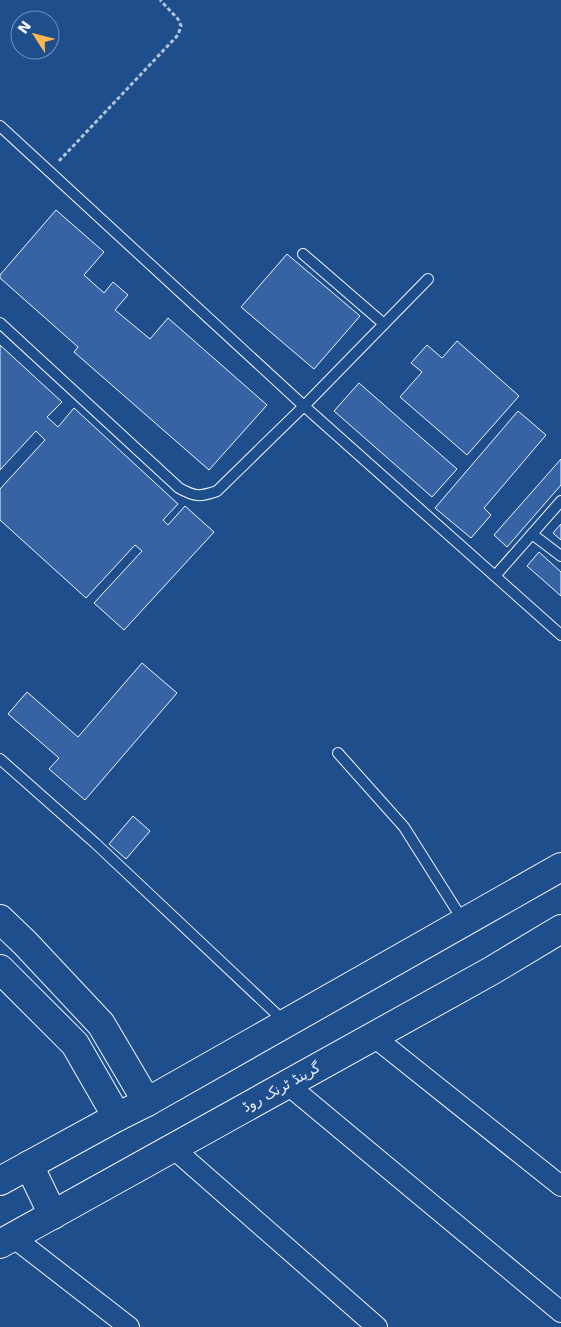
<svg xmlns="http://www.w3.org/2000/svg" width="561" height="1327" font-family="'DejaVu Sans',Vazirmatn,sans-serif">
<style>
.building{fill:#3563a3;stroke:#f2f6ff}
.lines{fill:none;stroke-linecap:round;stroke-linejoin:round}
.lane-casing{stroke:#f2f6ff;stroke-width:12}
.street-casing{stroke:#f2f6ff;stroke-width:22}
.secondary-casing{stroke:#f2f6ff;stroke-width:30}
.highway-casing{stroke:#f2f6ff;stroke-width:30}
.path{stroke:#b3c4dc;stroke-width:3;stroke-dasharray:4 2.5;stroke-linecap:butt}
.lane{stroke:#1f4e8c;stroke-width:10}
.street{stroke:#1f4e8c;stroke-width:20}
.secondary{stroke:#1f4e8c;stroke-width:28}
.highway{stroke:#1f4e8c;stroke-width:28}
.labels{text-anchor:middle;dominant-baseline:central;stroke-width:4;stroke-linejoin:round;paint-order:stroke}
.street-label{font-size:14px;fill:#f2f6ff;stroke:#1f4e8c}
</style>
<rect width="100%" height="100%" fill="#1f4e8c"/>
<g class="building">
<polygon points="56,210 104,252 84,275 104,293 113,282 128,295 115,310 150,339 168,318 267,405 209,470 74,352 78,347 0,278 0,275"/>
<polygon points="287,254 360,316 314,369 241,307"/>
<polygon points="457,341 519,396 467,455 400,397 422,372 411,363 427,345 442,358"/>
<polygon points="0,345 62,402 47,417 58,427 74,408 178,504 163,520 168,525 185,506 214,532 124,630 94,603 142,551 135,545 86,598 0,520 0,489 45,440 36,431 0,470"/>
<polygon points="359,383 457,469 432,497 334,411"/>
<polygon points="518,411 546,435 484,508 491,515 471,538 435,508"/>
<polygon points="561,459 561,485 507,547 494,535"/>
<polygon points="561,524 561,540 553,533"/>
<polygon points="539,552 561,572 561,596 527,566"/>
<polygon points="142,663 177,693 85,800 49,769 59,758 8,714 27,692 78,737"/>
<polygon points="133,816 150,831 126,859 109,844"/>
</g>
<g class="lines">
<defs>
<g id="lane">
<polyline points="0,126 304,406 561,635"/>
<polyline points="303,254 384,324"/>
<path d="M0,323L179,488C195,497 200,497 217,491L304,406L428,279"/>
<polyline points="532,534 561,556"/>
<polyline points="495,576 561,501"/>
<polyline points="338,753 404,827 464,922"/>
<polyline points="0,759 95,843 286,1023"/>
</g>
<g id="street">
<polyline points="373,1036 561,1186"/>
<polyline points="287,1084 561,1312"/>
<polyline points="173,1148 377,1327"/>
<polyline points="13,1237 129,1327"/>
</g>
<g id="secondary">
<polyline points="0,919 25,943 101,1024 147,1102"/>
<polyline points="0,969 75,1044 117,1117"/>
</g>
<g id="highway">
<polyline points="29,1165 53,1215"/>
<polyline points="0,1181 117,1117 147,1102 561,867"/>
<polyline points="0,1244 491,971 561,929"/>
</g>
</defs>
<use href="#lane" class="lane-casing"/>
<use href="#street" class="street-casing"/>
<use href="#secondary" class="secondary-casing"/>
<use href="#highway" class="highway-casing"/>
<polyline class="path" points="59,161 178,35 181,26 178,19 160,0"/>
<use href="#lane" class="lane"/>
<use href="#street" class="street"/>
<use href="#secondary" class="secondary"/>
<use href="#highway" class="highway"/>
</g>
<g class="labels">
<g class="street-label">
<text transform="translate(281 1087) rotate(-29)">گرینڈ ٹرنک روڈ</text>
</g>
</g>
<g transform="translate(35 35) rotate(306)"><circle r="24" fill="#1f4e8c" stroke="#7391ba"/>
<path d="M0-4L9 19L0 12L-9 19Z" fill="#ffb74d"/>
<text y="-8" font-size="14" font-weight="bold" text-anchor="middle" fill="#f2f6ff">N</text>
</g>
</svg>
